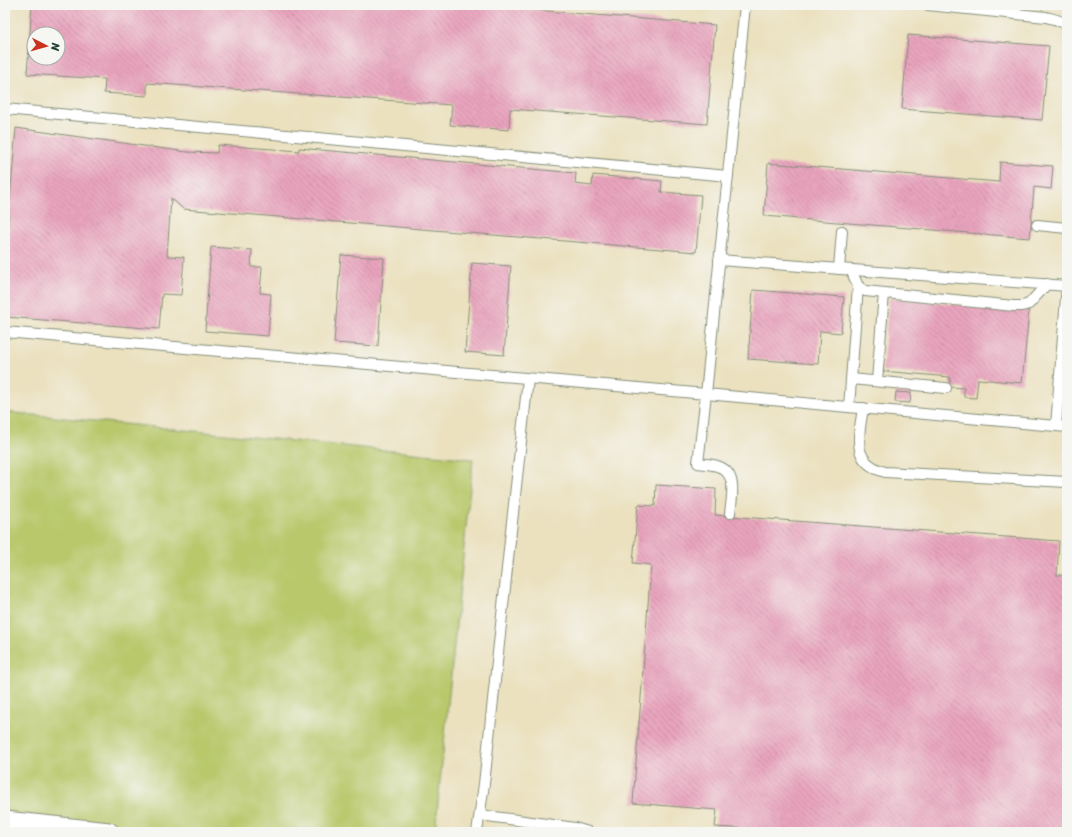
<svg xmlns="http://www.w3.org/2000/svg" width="1072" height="837" font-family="Sriracha,sans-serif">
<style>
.green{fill:#b8c86a;stroke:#6c824f}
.building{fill:url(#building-back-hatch);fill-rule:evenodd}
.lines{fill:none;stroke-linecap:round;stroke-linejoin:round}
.service-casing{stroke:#858f7a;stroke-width:12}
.minor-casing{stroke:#858f7a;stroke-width:21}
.service{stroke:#fff;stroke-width:10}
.minor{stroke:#fff;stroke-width:19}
</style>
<defs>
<pattern id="building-back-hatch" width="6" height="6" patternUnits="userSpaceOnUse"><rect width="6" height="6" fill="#eaa4be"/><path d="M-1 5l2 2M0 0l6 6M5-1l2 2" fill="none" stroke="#bd879b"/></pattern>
</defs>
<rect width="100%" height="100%" fill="#f6f6f2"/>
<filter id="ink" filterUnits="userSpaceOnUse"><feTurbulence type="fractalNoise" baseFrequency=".025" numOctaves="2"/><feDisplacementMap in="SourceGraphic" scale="8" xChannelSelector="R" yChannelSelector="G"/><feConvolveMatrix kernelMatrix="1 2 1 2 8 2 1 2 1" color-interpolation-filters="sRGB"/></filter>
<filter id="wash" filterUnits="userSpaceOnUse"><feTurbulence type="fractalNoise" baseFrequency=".012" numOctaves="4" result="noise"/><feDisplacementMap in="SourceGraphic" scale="16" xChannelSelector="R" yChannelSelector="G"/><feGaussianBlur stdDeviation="0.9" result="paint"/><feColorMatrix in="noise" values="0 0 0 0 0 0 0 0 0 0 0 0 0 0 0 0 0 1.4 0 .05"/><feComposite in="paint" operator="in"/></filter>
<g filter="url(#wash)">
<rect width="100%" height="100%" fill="#ebe1bf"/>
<polygon class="green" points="5,412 473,459 435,832 5,832"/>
<g id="blocks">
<g class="building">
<path d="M32,5H475L715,25L707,124L510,109L509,130L450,125L452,105L147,83V96L104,93L105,79L27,74ZM34,34H58V58H34Z"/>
<polygon points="908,35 1049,46 1042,120 902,109"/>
<polygon points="16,128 187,152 217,153 218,145 299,151 299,148 576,173 575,184 592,186 593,175 662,181 661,192 701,195 696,252 183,209 171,198 167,256 184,257 181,295 162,294 159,329 5,317 5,260"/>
<polygon points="1000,162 1053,166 1051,189 1034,187 1030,238 764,216 768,163 999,182"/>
<polygon points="211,247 252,250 251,267 262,267 260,293 271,294 268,336 205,331"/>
<polygon points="341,255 384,258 378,346 334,343"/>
<polygon points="472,263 511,266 504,355 465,352"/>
<polygon points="753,290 844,297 841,333 820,331 818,364 748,359"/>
<polygon points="889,298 1029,311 1022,383 978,379 976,398 964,397 964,388 950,387 950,377 882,371"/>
<polygon points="896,392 911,393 910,403 895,402"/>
<polygon points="656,485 716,489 715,515 1059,541 1057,575 1067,575 1067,832 750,832 750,829 715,827 717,810 633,803 651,565 633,563 638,505 655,506"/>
</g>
</g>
</g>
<g filter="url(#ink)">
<use href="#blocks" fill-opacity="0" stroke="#858f7a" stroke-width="1"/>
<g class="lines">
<defs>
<g id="service">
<path d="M928,5L1046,17C1053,19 1061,20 1067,25"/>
<polyline points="5,109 728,176"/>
<polyline points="1037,225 1067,228"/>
<polyline points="719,260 1067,286"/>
<polyline points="839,269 842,231"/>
<polyline points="851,270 858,286 865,291 1014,306 1022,306 1029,304 1047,284"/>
<polyline points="5,332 706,394 1067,427"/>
<polyline points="851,379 946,388"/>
<polyline points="877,381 884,293"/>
<polyline points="849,407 858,286"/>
<path d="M863,408C859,436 850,462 885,472L1067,482"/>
<polyline points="1056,426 1067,285"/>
<path d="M730,513C732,497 738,472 717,466C711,464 704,464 698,463L706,394L745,5"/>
<polyline points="480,815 575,828 588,832"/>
<polyline points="477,832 484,784 511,531 528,379"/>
</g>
<polyline id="minor" points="5,821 109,832"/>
</defs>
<use href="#service" class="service-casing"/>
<use href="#minor" class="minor-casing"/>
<use href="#service" class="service"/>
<use href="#minor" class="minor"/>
</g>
</g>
<rect width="1072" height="837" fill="none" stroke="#f6f6f2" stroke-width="20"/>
<g transform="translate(46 46) rotate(96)"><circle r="19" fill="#f6f6f2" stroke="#a0aca6"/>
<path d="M0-3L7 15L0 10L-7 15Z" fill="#c8321e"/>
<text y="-6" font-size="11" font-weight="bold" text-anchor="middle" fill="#1f3d34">N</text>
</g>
</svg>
